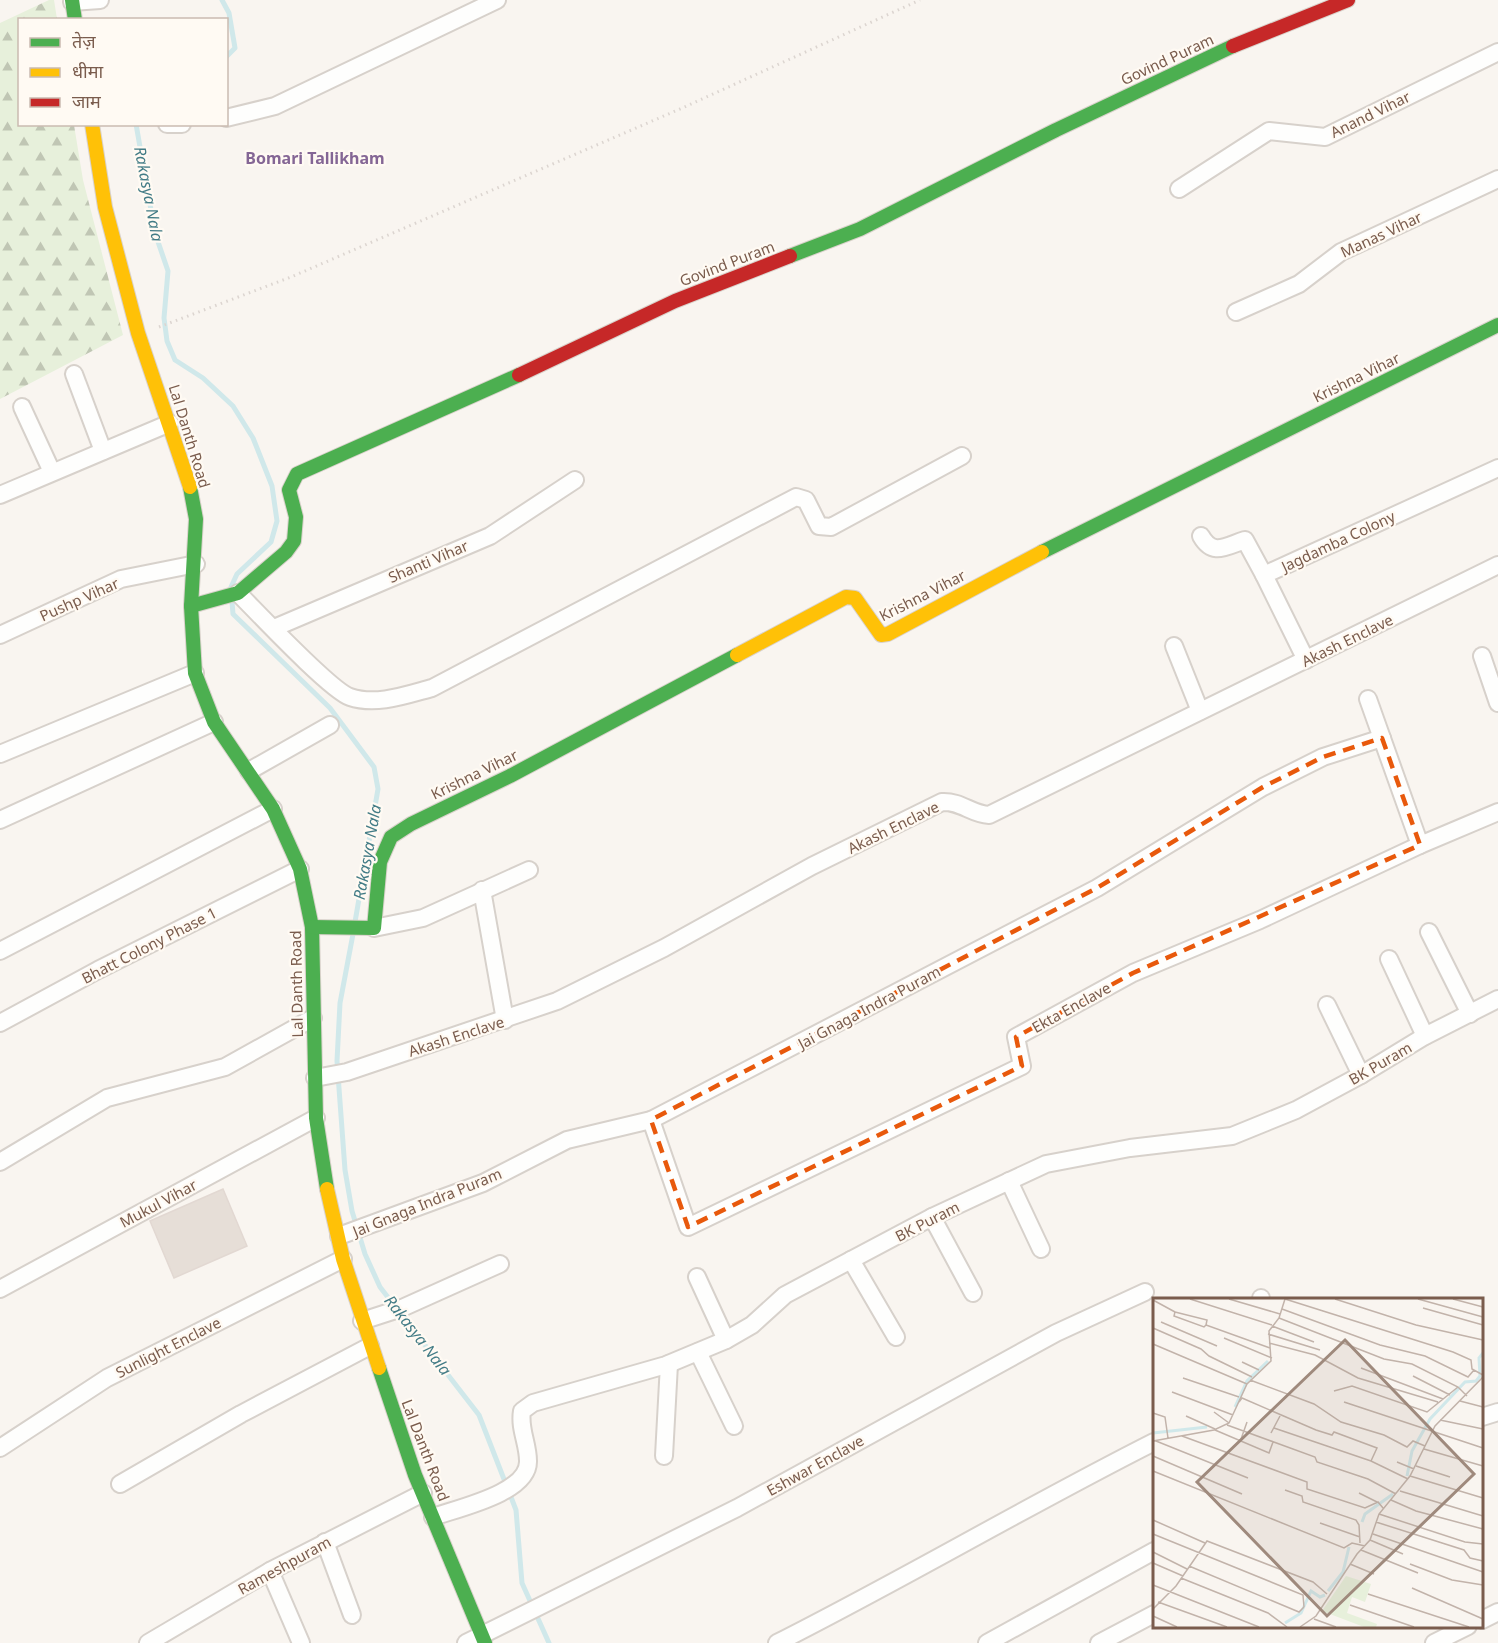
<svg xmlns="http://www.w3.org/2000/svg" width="1498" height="1643" font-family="'Noto Sans','Noto Sans Devanagari',sans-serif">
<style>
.forest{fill:url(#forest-firs)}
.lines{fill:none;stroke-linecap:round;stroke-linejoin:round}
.stream{stroke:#d0e8ea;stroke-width:5}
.building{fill:#e6ded7;stroke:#e2d8d2;stroke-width:1.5}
.street-casing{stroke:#d7d1cb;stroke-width:20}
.fast-casing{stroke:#d9d2cb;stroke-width:16}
.slow-casing{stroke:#d9d2cb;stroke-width:16}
.jam-casing{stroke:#d9d2cb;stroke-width:16}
.path{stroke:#dcd5d0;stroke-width:3;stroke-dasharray:1.5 4.5;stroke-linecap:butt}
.street{stroke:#fefefd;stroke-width:16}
.fast{stroke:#4caf50;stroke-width:14}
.slow{stroke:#ffc107;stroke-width:14}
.jam{stroke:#c62828;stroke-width:14}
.marked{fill:none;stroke:#e8590c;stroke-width:4.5;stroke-dasharray:12 8;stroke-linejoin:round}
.labels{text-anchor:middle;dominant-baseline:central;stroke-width:4.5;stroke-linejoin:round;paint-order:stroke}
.street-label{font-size:15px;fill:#7a5c4d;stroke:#fffaf3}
.neighbourhood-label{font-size:16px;font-weight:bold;fill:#846695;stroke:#fffaf3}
.water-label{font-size:16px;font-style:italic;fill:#437c86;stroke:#fffaf3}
.inset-river{fill:none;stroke:#d0e8ea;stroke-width:3}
.inset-road{fill:none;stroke:#c2b3aa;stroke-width:1.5}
.view{fill:#9f8a7d;fill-opacity:0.15;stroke:#9f8a7d;stroke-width:3}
.inset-edge{fill:none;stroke:#7a5c4d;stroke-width:3}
</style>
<defs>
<pattern id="forest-firs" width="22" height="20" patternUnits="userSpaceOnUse" patternTransform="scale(1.5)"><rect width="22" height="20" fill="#e7f0db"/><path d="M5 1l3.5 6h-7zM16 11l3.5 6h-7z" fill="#c0c6b4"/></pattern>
</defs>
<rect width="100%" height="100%" fill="#f9f5f0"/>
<polygon class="forest" points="49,0 54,0 57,19 20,20 20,124 74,125 83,180 123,335 0,399 0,23"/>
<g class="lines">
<g class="stream">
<polyline points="222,0 229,13 235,48 226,57"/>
<polyline points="136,124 155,233 168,271 164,318 167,341 175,360 203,378 233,406 253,438 272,486 277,521 271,542 237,574 231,587"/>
<polyline points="232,602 233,614 330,708 374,767 378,789 355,922"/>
<polyline points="353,934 340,1003 337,1061 345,1170 352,1211 365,1254 380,1287 479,1415 516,1510 522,1583 549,1643"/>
</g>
</g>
<polygon class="building" points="223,1189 247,1246 174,1278 150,1221"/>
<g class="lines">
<defs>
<g id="street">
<polyline points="72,2 100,0"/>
<polyline points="226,118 275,106 497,0"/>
<polyline points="167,124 182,124"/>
<polyline points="1179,189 1269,131 1325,137 1498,52"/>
<polyline points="1236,312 1299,284 1341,252 1498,179"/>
<polyline points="74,374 103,451"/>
<polyline points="22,407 52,472"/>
<polyline points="0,495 170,423"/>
<path d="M1201,536C1213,557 1226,546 1245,540L1264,575"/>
<path d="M238,593C258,613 330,690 350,697C376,706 406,695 432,688L796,497L806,500L819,526L831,527L962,456"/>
<polyline points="274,628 490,536 575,480"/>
<polyline points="0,635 121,579 196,564"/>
<polyline points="1174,646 1200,711"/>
<polyline points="1482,656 1498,703"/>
<polyline points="1306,660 1264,575 1498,468"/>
<polyline points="1368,699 1420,845"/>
<polyline points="0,754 195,673"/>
<polyline points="249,771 330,725"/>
<polyline points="0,820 214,722"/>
<polyline points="482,890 505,1020"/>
<polyline points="374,928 423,918 529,870"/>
<polyline points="1429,932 1470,1014"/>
<polyline points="0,951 273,809"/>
<polyline points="1389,959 1425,1036"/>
<polyline points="1327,1005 1361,1075"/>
<polyline points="0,1023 98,970 300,869"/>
<path d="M315,1078L347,1072L557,1001L664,948L812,866L942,802C961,801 971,814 989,815L1498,565"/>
<polyline points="651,1120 688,1227 1022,1066 1016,1037 1133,973 1260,920 1420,845 1498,812"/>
<polyline points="0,1162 107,1098 225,1067 313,1018"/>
<polyline points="1009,1181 1041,1249"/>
<polyline points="932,1217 973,1293"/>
<polyline points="339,1236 483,1183 567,1140 651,1120 1097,888 1263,787 1323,757 1382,738"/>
<polyline points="851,1260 896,1337"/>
<polyline points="697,1277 726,1340"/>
<polyline points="0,1289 316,1118"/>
<polyline points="1261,1300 1261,1298"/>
<polyline points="362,1321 402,1308 500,1264"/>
<polyline points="698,1352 734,1426"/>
<polyline points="1482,1417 1498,1412"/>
<polyline points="0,1448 107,1378 343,1259"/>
<polyline points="664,1456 669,1364"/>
<polyline points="120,1484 241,1414 370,1346"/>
<path d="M433,1517C458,1508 529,1493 528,1461C528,1443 519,1429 522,1411L533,1403L666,1365L726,1340L752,1325L785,1295L932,1217L1046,1164L1130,1148L1232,1136L1296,1110L1361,1075L1425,1036L1498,999"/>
<polyline points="325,1542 352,1615"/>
<polyline points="270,1571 301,1643"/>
<polyline points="1482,1620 1498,1612"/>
<polyline points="148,1643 270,1571 423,1493"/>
<polyline points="466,1643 737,1508 1056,1333 1145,1292"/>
<path d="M777,1643C904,1579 1027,1506 1154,1442"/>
<polyline points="987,1643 1154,1551"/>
<polyline points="1099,1643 1154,1614"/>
<polyline points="1434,1643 1468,1626"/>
</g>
<g id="fast">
<polyline points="72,0 75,20"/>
<polyline points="790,256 860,229 1056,130 1233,46"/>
<polyline points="190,487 196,519 191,606 195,673 214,722 273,809 300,869 312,927 316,1118 327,1189"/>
<polyline points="1042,552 1498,325"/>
<polyline points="191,606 238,593 286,552 294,541 296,517 289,490 297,474 519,375"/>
<polyline points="312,927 374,928 380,862 391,837 411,824 510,776 737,655"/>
<polyline points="379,1368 415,1475 485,1643"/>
</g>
<g id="slow">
<polyline points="92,124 105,207 138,333 190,487"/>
<polyline points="737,655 846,597 855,598 881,635 888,634 1042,552"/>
<polyline points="327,1189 343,1259 379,1368"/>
</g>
<g id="jam">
<polyline points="1233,46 1348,0"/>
<polyline points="519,375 675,301 790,256"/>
</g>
</defs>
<use href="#street" class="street-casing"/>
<use href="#fast" class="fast-casing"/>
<use href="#slow" class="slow-casing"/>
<use href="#jam" class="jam-casing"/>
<polyline class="path" points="159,327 291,277 680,109 920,0"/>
<use href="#street" class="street"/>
<use href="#fast" class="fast"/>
<use href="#slow" class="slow"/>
<use href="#jam" class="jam"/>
</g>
<path class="marked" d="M1382,738L1420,845L1133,973L1016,1037L1022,1066L688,1227L651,1120L1097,888L1263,787L1323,757Z"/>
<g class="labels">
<g class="street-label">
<text transform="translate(1167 59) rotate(-25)">Govind Puram</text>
<text transform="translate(1370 114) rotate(-26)">Anand Vihar</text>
<text transform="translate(1381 234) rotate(-25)">Manas Vihar</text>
<text transform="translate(727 263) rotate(-21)">Govind Puram</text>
<text transform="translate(1356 377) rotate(-26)">Krishna Vihar</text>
<text transform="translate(190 436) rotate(73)">Lal Danth Road</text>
<text transform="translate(1338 541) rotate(-25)">Jagdamba Colony</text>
<text transform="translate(428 561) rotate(-23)">Shanti Vihar</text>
<text transform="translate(922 595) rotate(-27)">Krishna Vihar</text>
<text transform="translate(79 599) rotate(-24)">Pushp Vihar</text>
<text transform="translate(1347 640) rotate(-26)">Akash Enclave</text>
<text transform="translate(474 774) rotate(-26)">Krishna Vihar</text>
<text transform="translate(893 827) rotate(-26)">Akash Enclave</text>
<text transform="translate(149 945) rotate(-27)">Bhatt Colony Phase 1</text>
<text transform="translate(296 984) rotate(-91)">Lal Danth Road</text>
<text transform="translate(869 1007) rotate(-28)">Jai Gnaga Indra Puram</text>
<text transform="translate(1071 1007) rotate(-29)">Ekta Enclave</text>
<text transform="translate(456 1036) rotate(-18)">Akash Enclave</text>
<text transform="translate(1380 1063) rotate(-30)">BK Puram</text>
<text transform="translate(427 1202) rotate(-22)">Jai Gnaga Indra Puram</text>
<text transform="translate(158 1203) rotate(-28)">Mukul Vihar</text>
<text transform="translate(927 1221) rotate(-27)">BK Puram</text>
<text transform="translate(168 1347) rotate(-27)">Sunlight Enclave</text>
<text transform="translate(426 1450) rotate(69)">Lal Danth Road</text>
<text transform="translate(815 1465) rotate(-29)">Eshwar Enclave</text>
<text transform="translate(284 1565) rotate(-29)">Rameshpuram</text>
</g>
<g class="neighbourhood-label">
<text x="315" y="158">Bomari Tallikham</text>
</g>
<g class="water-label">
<text transform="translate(149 194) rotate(79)">Rakasya Nala</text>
<text transform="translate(367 852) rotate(-80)">Rakasya Nala</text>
<text transform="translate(418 1335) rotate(52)">Rakasya Nala</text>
</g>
</g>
<g transform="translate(1153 1298)">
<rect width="330" height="330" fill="#f9f5f0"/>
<path d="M193,278L218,286L212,304L199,299L194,315L224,326L223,329H211L169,313Z" fill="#e7f0db"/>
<path class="inset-river" d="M82,109L94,83L115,63M0,135L54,129M254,178L259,153L277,121L312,84L323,83L327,78L326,60L330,55M209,224L212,216L240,196M175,293L190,274L196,249M132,325L148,315L158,293L167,299L172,297"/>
<path class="inset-road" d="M37,1L119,27M76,1L127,16M182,1L263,27L330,42M265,1L330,19M300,1L330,9M0,2L22,14L21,18L51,29L53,27M270,10L330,27M129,11L227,47L272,58L315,79L321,72M22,14L54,22L53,27L117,50M126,20L231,61L259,66L305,89L314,98M8,24L64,48M119,28L161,44M0,30L48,51L56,58L99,79M115,36L167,52M71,40L119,60M116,45L162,57L205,80L285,104M0,46L94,86M89,64L106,72M208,70L290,101M260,78L297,97M30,80L86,99M97,82L161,106L188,124L231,137L254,149L260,143L272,148M181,93L199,88L274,114L305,89M19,94L80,117M307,103L330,109M86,104L89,100L163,132L179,137L181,134L224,150L218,163M191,104L330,150M61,114L76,125M0,115L12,119L15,140M33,118L62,131M287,122L330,131M74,127L162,159L164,164L215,181L243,196M121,130L218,163L255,181M62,132L116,155L120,144M118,135L127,118M29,138L154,184V191L212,210L225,204L230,210M0,143L61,132L76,125L94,86L118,63L116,33L126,20L132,1L300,54L318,62L319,71L330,77M3,143L95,180M87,144L94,124M271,151L330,168M0,158L89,196M244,164L261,171M263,168L297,179M0,173L191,250L199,245L212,248M257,178L330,200M132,192L149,198L150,204L203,222L206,227L207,245M247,193L330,218M206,195L224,204M238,202L263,213L330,231M226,216L312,244L330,246M0,222L52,245M223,224L311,252L317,260L330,263M167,225L207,239M0,236L150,297L151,309M220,236L330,274M217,242L250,256M208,252L265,275M0,254L34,271M0,265L30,278M197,266L221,276M257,266L299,282L330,287M36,268L146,314L151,309M28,280L115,315L134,329M0,287L106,329M259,290L330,321M215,296L316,329M5,304L74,329M197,307L261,329M0,311L23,288L54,243L160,284L174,296M0,318L24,329M161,321L183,329M147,329L163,318L204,256L217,242L226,216L257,178L282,128L330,79"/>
<path class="view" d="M192,42L321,176L174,318L44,184Z"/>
<rect width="330" height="330" class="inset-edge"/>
</g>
<rect x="18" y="18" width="210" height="108" fill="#fffaf3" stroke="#cabbb1" stroke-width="1.5"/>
<rect x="30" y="38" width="30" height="9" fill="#4caf50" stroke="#cabbb1" stroke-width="1.5"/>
<text x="72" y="48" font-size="18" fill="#7a5c4d">तेज़</text>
<rect x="30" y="68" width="30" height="9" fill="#ffc107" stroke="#cabbb1" stroke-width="1.5"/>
<text x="72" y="78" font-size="18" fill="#7a5c4d">धीमा</text>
<rect x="30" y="98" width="30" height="9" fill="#c62828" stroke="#cabbb1" stroke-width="1.5"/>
<text x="72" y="108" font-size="18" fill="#7a5c4d">जाम</text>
</svg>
